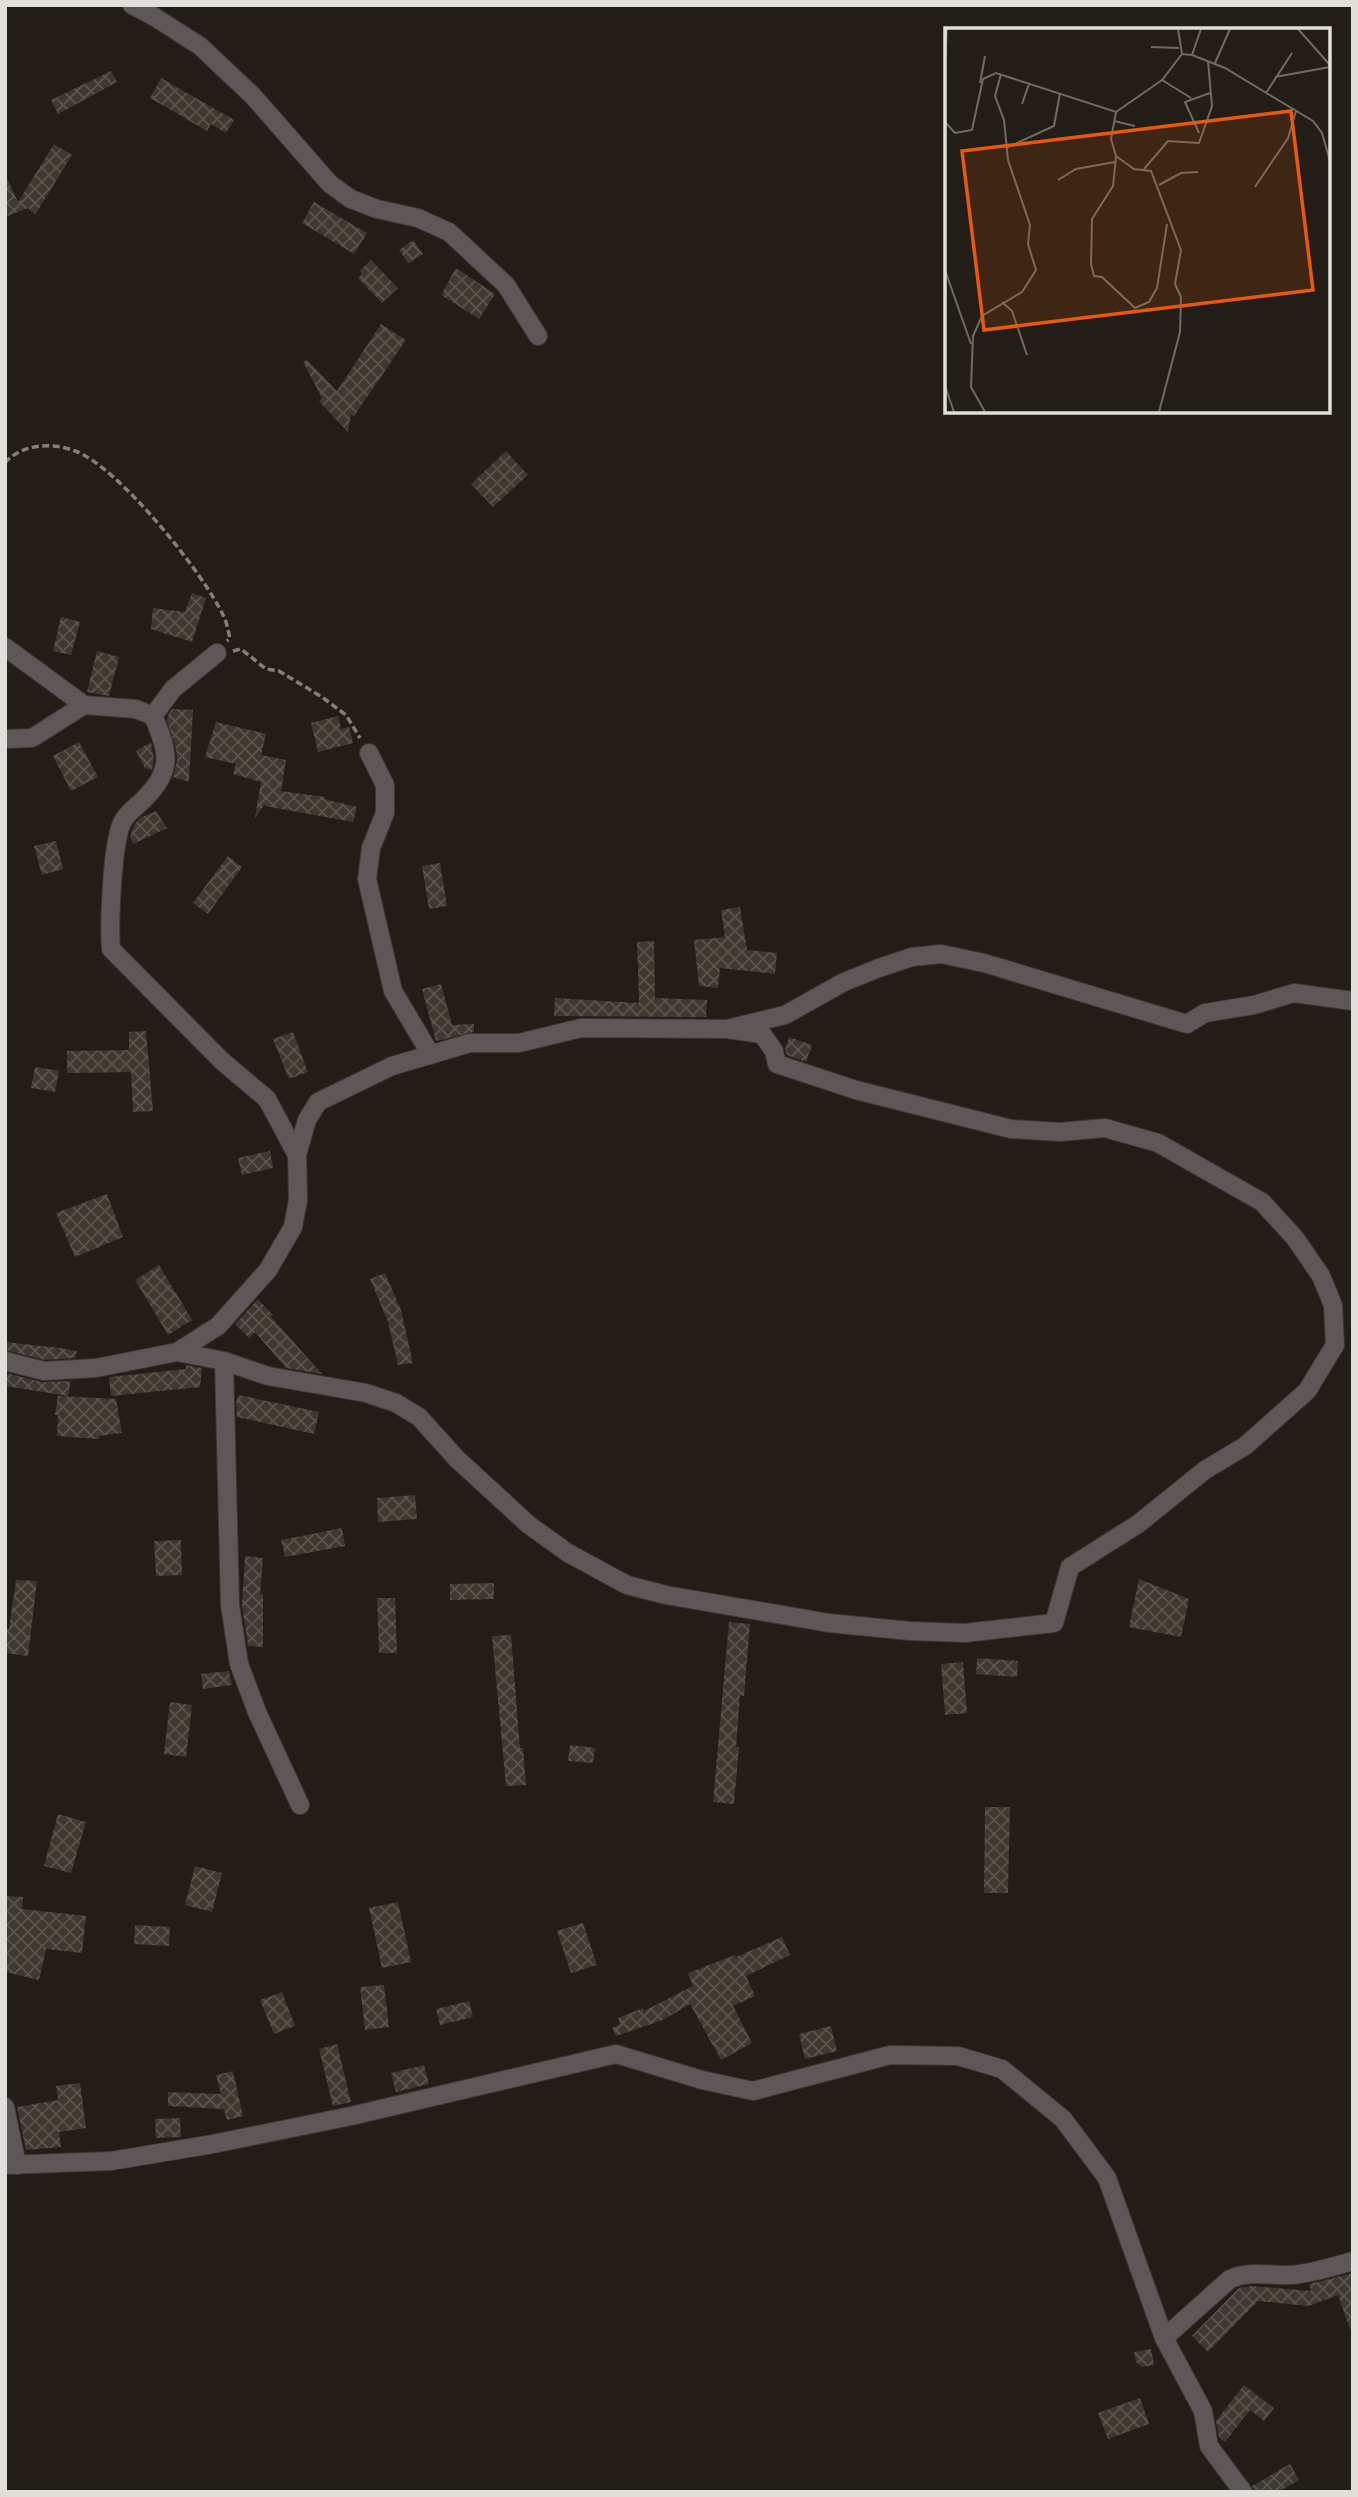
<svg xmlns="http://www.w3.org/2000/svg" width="1358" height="2497" font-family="'Source Sans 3',sans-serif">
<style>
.building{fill:url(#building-cross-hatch)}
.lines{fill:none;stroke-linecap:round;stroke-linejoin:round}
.minor-casing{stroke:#3d3831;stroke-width:20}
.path{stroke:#837f79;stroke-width:3.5;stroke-dasharray:7 3.5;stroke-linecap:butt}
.minor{stroke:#5d5857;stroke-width:18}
.inset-road{fill:none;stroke:#6f6b64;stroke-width:2}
.view{fill:#e8590c;fill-opacity:0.15;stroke:#e8590c;stroke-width:3.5}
.inset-edge{fill:none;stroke:#e2dfda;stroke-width:3.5}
</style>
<defs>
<pattern id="building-cross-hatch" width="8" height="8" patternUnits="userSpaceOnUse" patternTransform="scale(1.75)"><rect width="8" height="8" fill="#3d3830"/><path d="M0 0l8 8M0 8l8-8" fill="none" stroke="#59544d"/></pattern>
</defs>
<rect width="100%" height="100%" fill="#221d16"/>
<g class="building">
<polygon points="111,71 117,82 58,114 51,100"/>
<polygon points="161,78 234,120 226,133 211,124 207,131 150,98"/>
<polygon points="54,144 72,155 35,215 28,208 5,217 5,174 18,202"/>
<polygon points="314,202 367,233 354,254 302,223"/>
<polygon points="413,240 423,254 408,263 399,250"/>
<polygon points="371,260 398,288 382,303 358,278 362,274 360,271"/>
<polygon points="456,268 495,294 479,319 441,295"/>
<polygon points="381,324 406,340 354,416 351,415 348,432 319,401 322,398 303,362 307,360 337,391"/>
<polygon points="506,451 528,475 493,507 471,484"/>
<polygon points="192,593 206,598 192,642 151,629 153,608 185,612"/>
<polygon points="61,617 80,622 71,655 53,651"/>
<polygon points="97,651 119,657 109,696 87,692"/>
<polygon points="172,709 193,710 189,782 173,777 177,760 176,749 167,721 168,715"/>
<polygon points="338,716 341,729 349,727 353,743 318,752 311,723"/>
<polygon points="216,722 266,734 261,755 286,760 281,791 325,797 324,799 357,807 353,822 265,806 265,804 255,818 261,782 233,774 236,764 205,757"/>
<polygon points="79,742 98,777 71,791 53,756"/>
<polygon points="151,742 154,759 152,770 145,768 136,751"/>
<polygon points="156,811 167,828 133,844 130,837 134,825 140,818"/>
<polygon points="56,841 63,869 42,875 34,846"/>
<polygon points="228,856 242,867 208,914 193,903"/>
<polygon points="440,863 447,906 429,909 422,866"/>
<polygon points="740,907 747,950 777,953 775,974 720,968 718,988 699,986 694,940 725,937 721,910"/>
<polygon points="654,941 655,998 707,1000 706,1017 554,1016 555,998 639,1003 637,942"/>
<polygon points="441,984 452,1025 474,1024 474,1032 436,1041 422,989"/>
<polygon points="146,1031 153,1111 133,1112 131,1072 67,1073 67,1051 129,1050 129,1032"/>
<polygon points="293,1032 308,1072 289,1079 273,1039"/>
<polygon points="789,1037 812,1045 806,1062 787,1055 785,1049"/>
<polygon points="35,1067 59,1071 55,1092 31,1088"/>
<polygon points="270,1151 273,1168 242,1175 238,1158"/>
<polygon points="107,1194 123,1237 75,1257 56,1213"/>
<polygon points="159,1265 192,1320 168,1335 135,1280"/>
<polygon points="385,1273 401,1310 413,1363 398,1365 388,1322 370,1279"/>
<polygon points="258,1299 273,1315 271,1317 322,1374 286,1368 255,1332 249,1338 235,1324"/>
<polygon points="5,1342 60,1348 77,1351 75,1358 45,1360 5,1350"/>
<polygon points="186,1365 202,1368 200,1387 111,1396 109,1377 186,1369"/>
<polygon points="5,1373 42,1382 71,1381 68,1396 5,1386"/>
<polygon points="239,1395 319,1412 314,1434 237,1417 236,1402"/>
<polygon points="58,1396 116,1399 122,1433 99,1436 99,1439 57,1436 58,1415 55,1415"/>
<polygon points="415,1495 417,1519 378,1522 377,1498"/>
<polygon points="342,1528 345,1546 285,1557 281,1540"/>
<polygon points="181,1540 182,1575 156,1576 154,1541"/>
<polygon points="245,1556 263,1558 260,1594 263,1594 263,1647 248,1646 242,1606"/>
<polygon points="1139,1579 1189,1599 1181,1637 1129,1627"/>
<polygon points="16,1580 37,1581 28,1656 5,1653 7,1629 9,1629"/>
<polygon points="494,1583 494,1599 450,1600 450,1584"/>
<polygon points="377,1598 395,1598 397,1653 379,1653"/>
<polygon points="729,1622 750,1624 744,1696 740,1695 736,1747 739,1747 734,1804 713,1802"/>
<polygon points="511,1635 520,1748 523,1748 526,1785 506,1786 492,1636"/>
<polygon points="977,1658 1018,1661 1017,1677 976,1674"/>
<polygon points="963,1662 967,1713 945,1715 941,1664"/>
<polygon points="229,1671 232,1685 203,1689 201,1674"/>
<polygon points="170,1702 192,1705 186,1757 164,1754"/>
<polygon points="570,1745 595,1748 593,1763 568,1761"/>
<polygon points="985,1807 1010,1807 1008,1893 984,1893"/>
<polygon points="58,1814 86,1822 71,1873 44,1866"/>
<polygon points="195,1866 222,1873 212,1912 185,1905"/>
<polygon points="5,1896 23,1897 22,1909 86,1916 82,1953 46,1949 39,1980 5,1972"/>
<polygon points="398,1902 411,1962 382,1968 369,1908"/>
<polygon points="583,1923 597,1965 571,1973 557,1931"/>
<polygon points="135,1925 170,1927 169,1946 134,1944"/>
<polygon points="782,1937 790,1955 746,1976 755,1996 733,2006 752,2043 721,2060 690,2004 663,2020 616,2036 612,2028 620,2024 618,2018 643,2008 644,2011 693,1986 688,1973 735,1955 736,1957"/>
<polygon points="384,1985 389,2027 365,2030 360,1987"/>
<polygon points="282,1992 295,2026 274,2034 260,2000"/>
<polygon points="469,2001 473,2017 440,2025 436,2009"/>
<polygon points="831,2026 837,2051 805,2059 799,2034"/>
<polygon points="337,2044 351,2102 333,2106 319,2049"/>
<polygon points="424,2065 429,2084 396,2092 391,2073"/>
<polygon points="233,2071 243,2116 227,2120 224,2109 168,2106 168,2092 221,2094 216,2075"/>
<polygon points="80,2083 86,2128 59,2132 61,2147 26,2150 17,2107 58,2100 56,2086"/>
<polygon points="180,2118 181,2137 156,2138 155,2119"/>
<polygon points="1353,2273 1353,2329 1350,2329 1338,2295 1309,2306 1258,2301 1208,2352 1192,2336 1239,2288 1251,2286 1311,2291 1309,2284"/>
<polygon points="1151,2349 1154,2365 1142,2367 1136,2362 1134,2352"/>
<polygon points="1244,2385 1274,2408 1264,2421 1250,2410 1225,2442 1219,2437 1216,2421"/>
<polygon points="1140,2398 1149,2424 1108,2439 1098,2413"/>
<polygon points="1290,2464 1299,2480 1278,2492 1254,2492 1252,2486"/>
</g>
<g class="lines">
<defs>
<g id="minor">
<polyline points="132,5 153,16 200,46 253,96 330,184 351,199 377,209 418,218 449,232 506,285 538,336"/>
<path d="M5,647L84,705L136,709L153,716C168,750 174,770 145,798C139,805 127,813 123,821C112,839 109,926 111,949L222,1061L267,1099L297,1155"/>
<polyline points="153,716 173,689 217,653"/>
<polyline points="5,739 32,738 84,705"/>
<polyline points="369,753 385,785 385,813 371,848 367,879 393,991 431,1055"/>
<polyline points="177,1352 224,1361 268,1376 366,1393 396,1403 419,1417 457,1459 529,1525 568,1553 627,1585 666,1595 829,1623 910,1631 965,1633 1054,1623 1070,1567 1138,1524 1205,1470 1245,1446 1307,1391 1335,1345 1333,1305 1321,1276 1295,1238 1262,1202 1158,1143 1105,1128 1060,1132 1011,1129 856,1090 777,1064 774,1051 762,1034 727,1029"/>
<polyline points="5,1361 44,1371 96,1368 177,1352 218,1326 268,1270 293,1227 298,1200 297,1155 307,1120 318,1102 392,1066 470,1043 519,1043 581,1028 727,1029 785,1015 844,982 879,968 912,957 941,954 984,963 1187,1024 1205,1013 1254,1005 1294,993 1353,1001"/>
<polyline points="224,1361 230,1605 239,1664 257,1712 300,1805"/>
<polyline points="5,2107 17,2165"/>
<polyline points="5,2165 111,2161 213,2144 351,2116 616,2054 702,2080 753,2091 890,2055 958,2056 1002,2069 1063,2119 1107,2178 1164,2338 1203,2411 1209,2446 1243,2492"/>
<path d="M1164,2338L1230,2279C1250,2270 1270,2276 1292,2275C1313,2273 1332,2267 1353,2261"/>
</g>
</defs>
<use href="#minor" class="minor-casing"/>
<g class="path">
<path d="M5,463C21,444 52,442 75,451C118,466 205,575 224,617C227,623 228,631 230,638L227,641"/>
<polyline points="233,651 241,649 266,669 279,671 322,697 346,715 360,738"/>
</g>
<use href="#minor" class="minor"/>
</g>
<g transform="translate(945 28)">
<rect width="385" height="385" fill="#221d16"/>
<path class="inset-road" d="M233,1L237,26M353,1L385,37M206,19L234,20M247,27L256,1M0,33L2,1M270,35L285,1M330,49L385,39M217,52L246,70M35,55L40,28M321,65L347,25M77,76L84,56M171,84L166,111L171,128L189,141L206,143L236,222L230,256L236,269L235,304L214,384M169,93L190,98M0,94L10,105L27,102L38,51L51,45L171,84L217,52L237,26L247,27L280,40L368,93L377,105L385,133M254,105L240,74L265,65M61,120L109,98L115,65M171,129L168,158L147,191L146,236L149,248L157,249L190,280L204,274L212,260L222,196M199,141L223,113L254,115L267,78L263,33M113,152L131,141L170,134M214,157L236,145L253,144M310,159L343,110L351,83M0,242L26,316M57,274L67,283L82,327M0,358L9,384M40,384L26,359L28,308L37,288L77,264L91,242L83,216L85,197L63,132L59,92L50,68L56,46"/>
<path class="view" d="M346,83L368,262L39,302L17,123Z"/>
<rect width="385" height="385" class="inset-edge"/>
</g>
<rect width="1358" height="2497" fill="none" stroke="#e2dfda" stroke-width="14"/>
</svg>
